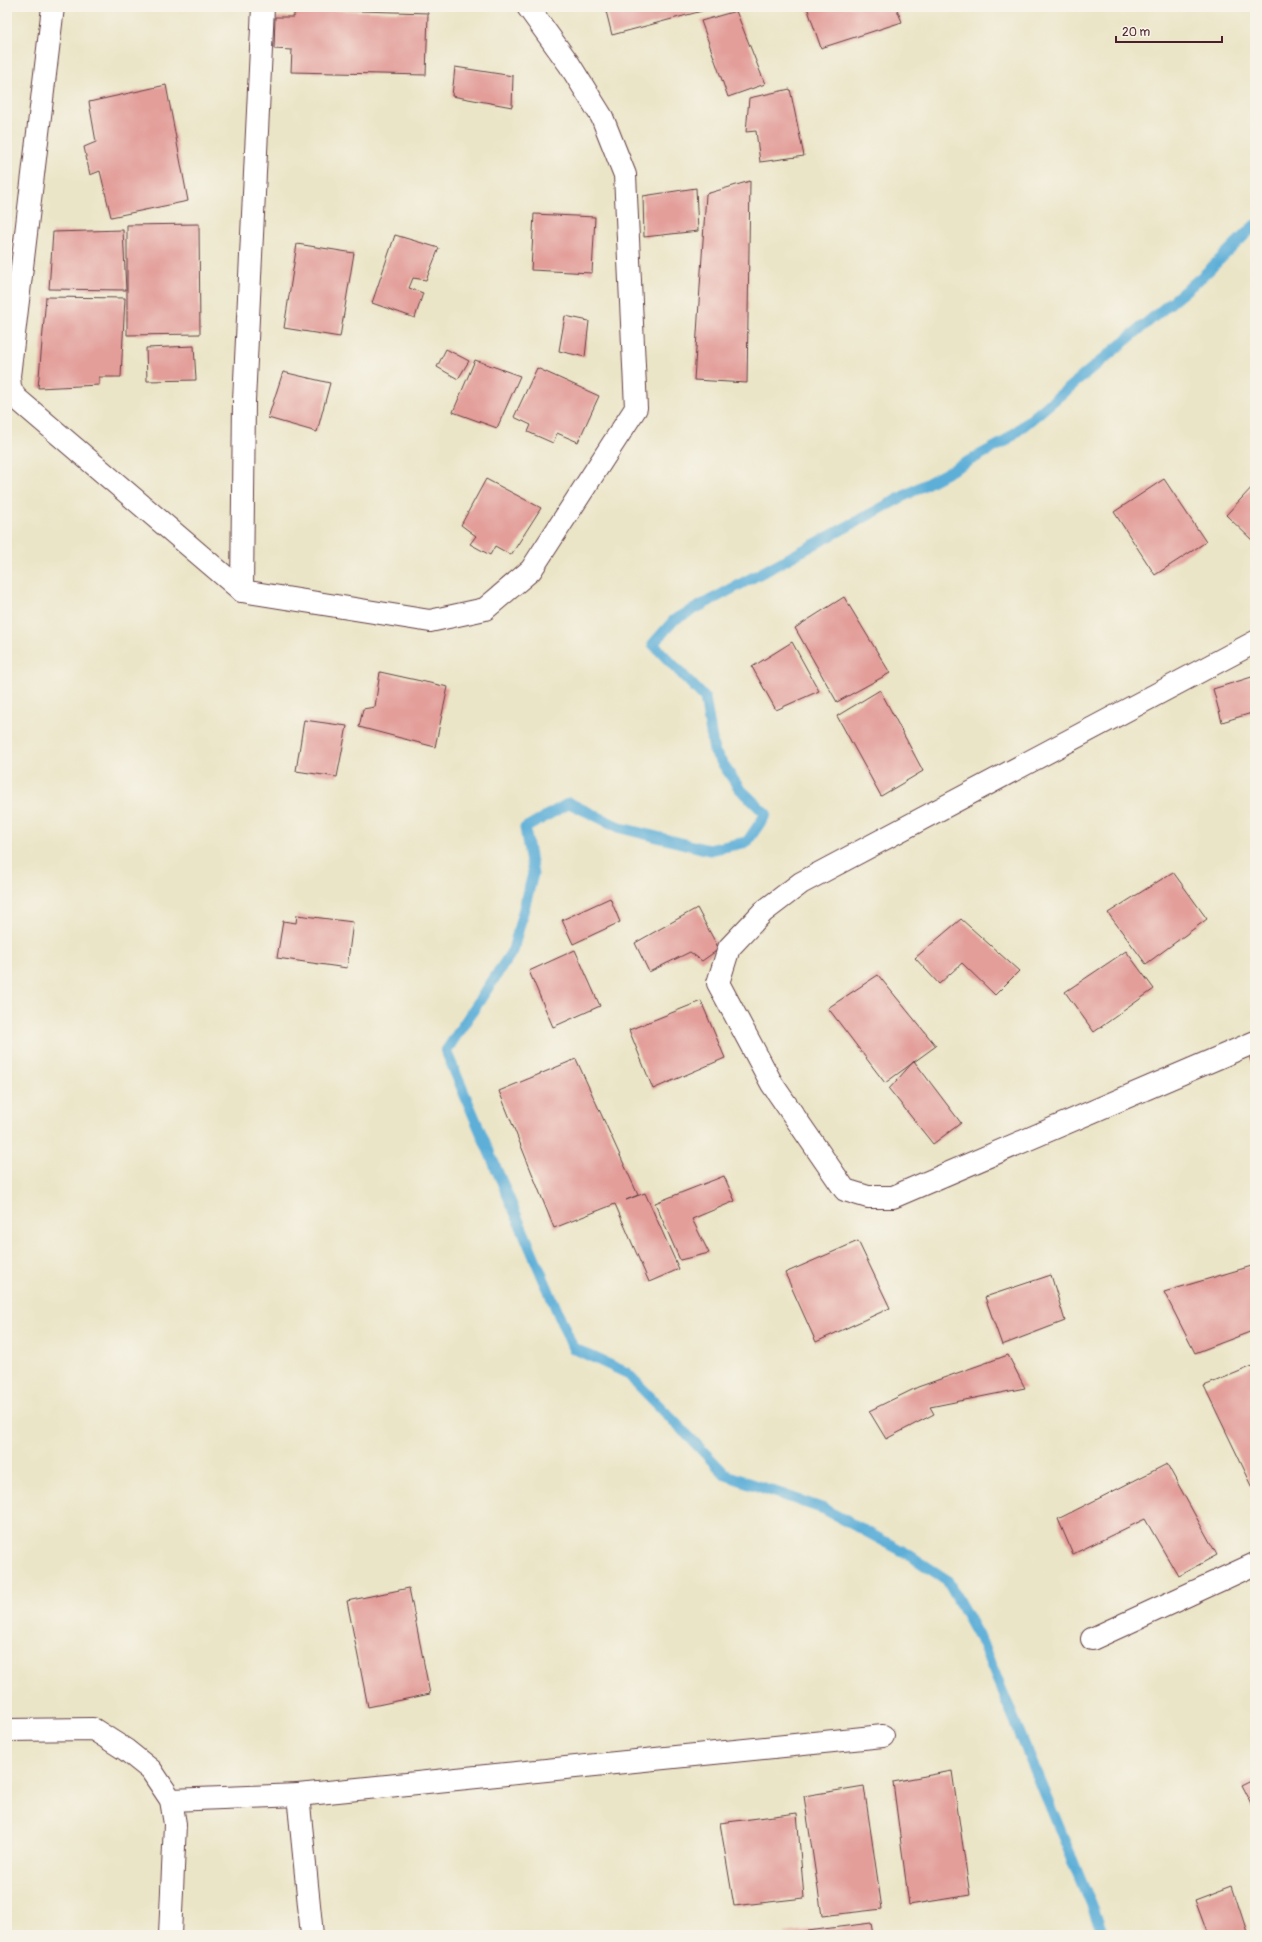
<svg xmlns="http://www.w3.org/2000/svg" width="1262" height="1942" font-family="Pangolin,sans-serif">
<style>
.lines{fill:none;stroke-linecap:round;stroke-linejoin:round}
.stream{stroke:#5dafd8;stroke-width:11}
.building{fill:#e39e9a}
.minor-casing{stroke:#623d43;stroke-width:24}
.minor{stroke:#fff;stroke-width:22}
</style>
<rect width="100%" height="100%" fill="#f7f3e8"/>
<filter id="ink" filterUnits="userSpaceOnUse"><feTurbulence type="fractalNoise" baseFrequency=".025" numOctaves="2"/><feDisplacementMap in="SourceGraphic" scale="8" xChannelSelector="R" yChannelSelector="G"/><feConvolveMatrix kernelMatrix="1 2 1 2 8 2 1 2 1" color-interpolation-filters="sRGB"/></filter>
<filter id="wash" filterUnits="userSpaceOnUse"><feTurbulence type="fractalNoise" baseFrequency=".012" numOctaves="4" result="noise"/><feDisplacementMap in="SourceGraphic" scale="16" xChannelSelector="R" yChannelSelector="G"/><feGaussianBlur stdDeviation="0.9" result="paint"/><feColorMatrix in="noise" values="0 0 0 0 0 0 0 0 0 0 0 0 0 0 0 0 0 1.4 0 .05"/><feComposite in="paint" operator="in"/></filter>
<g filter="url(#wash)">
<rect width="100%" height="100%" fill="#ebe5c8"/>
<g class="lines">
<polyline class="stream" points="1104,1935 982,1643 947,1580 906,1553 824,1509 726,1475 627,1373 573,1348 446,1051 513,950 533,874 525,828 569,803 621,828 709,850 747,842 766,814 739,788 714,751 705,698 653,644 674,620 1004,442 1204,275 1255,225"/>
</g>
<g id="blocks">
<g class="building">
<polygon points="605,7 701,7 702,11 612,35"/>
<polygon points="807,7 896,7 902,22 821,48"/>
<polygon points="294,9 428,13 426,75 291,72 292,50 274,49 275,17 294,17"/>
<polygon points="736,11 765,84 728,97 701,21"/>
<polygon points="455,67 513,76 512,107 452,96"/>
<polygon points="166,85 188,201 111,217 100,171 90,175 84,147 96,142 89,102"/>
<polygon points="790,89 804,156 760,162 756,131 746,132 749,98"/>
<polygon points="750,181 747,383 694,380 706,194"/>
<polygon points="696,188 698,231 644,237 643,196"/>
<polygon points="534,214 595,217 592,273 531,270"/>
<polygon points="199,224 200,334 127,335 127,225"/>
<polygon points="123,230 126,290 49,289 53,232"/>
<polygon points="395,235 439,248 426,280 413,278 409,288 423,293 415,318 372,303"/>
<polygon points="297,244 354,253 340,337 284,328"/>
<polygon points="46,297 125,298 121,377 99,377 99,385 38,388"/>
<polygon points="565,316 589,321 585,357 559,351"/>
<polygon points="194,346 196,380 147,381 146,348"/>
<polygon points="446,349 469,361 458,379 437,367"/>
<polygon points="475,360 520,376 497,428 453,412"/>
<polygon points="537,368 599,396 578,442 557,433 553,443 528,432 531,425 514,417"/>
<polygon points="283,372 330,383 317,432 268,418"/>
<polygon points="486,479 541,508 511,555 495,546 490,555 470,544 476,536 461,525"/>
<polygon points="1164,479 1206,542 1155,575 1114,512"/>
<polygon points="1255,484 1255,543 1226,515"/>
<polygon points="844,597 890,673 837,702 795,628"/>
<polygon points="792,642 819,691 776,710 752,667"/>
<polygon points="380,672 448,687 435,747 359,727 363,709 375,707"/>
<polygon points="1255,676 1255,712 1222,722 1213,689"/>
<polygon points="880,690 923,771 881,796 837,716"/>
<polygon points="304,720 347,726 337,777 296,771"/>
<polygon points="1173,872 1207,919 1146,964 1108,913"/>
<polygon points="610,898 620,922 573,944 562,920"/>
<polygon points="697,908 719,949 702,961 690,952 649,972 635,943"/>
<polygon points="297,915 353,922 347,968 277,958 283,921 296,923"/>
<polygon points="961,919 1019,971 995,995 962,963 939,984 915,958"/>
<polygon points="575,950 600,1006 553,1027 529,971"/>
<polygon points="1126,951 1154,989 1094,1032 1065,992"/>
<polygon points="878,975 936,1046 885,1083 828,1008"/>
<polygon points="701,1001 725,1058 653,1089 629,1030"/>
<polygon points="1255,1056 1255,1071 1250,1058"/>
<polygon points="576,1059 638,1195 626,1200 645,1193 679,1269 649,1282 615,1204 554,1228 499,1091"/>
<polygon points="914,1061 961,1123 933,1144 889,1089"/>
<polygon points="724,1176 735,1201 692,1219 709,1253 680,1260 655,1203"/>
<polygon points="858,1241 890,1308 816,1342 785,1273"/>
<polygon points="1255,1265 1255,1330 1195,1353 1164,1292"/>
<polygon points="1051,1275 1065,1321 1002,1345 985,1297"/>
<polygon points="1008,1355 1025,1388 930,1407 934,1414 886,1439 869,1411 918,1387"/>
<polygon points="1255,1365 1255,1492 1204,1386"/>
<polygon points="1167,1464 1217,1555 1178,1576 1145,1519 1073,1554 1058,1519"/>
<polygon points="409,1588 430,1694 368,1707 347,1601"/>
<polygon points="952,1771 970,1895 909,1905 893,1782"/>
<polygon points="1255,1778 1255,1812 1241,1785"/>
<polygon points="864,1786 882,1909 822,1916 804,1796"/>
<polygon points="797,1813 804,1898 734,1906 720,1823"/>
<polygon points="1232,1886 1248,1935 1208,1935 1195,1900"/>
<polygon points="871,1923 873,1935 784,1935 784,1934"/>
</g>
</g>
</g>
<g filter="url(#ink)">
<use href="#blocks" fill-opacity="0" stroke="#623d43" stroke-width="1"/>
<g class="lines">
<defs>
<g id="minor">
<polyline points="53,7 9,376 10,387 15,397 242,591 430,621 485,609 531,570 636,408 625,175 602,117 569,64 528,7"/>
<polyline points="242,591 244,401 263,7"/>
<polyline points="1255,642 801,883 763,912 729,948 718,983 772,1084 845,1190 868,1197 893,1197 1255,1042"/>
<polyline points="1092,1639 1255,1564"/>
<polyline points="7,1730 93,1729 126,1750 151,1770 171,1800 175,1824 170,1935"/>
<polyline points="298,1795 312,1935"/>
<polyline points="171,1800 298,1795 883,1736"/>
</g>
</defs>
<use href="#minor" class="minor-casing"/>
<use href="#minor" class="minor"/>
</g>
</g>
<rect width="1262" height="1942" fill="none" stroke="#f7f3e8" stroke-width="24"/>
<path d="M1116 36v6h106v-6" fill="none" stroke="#4a1f2b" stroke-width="2"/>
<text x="1122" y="36" font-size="12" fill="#4a1f2b" stroke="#f7f3e8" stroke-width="3" paint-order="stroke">20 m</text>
</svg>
